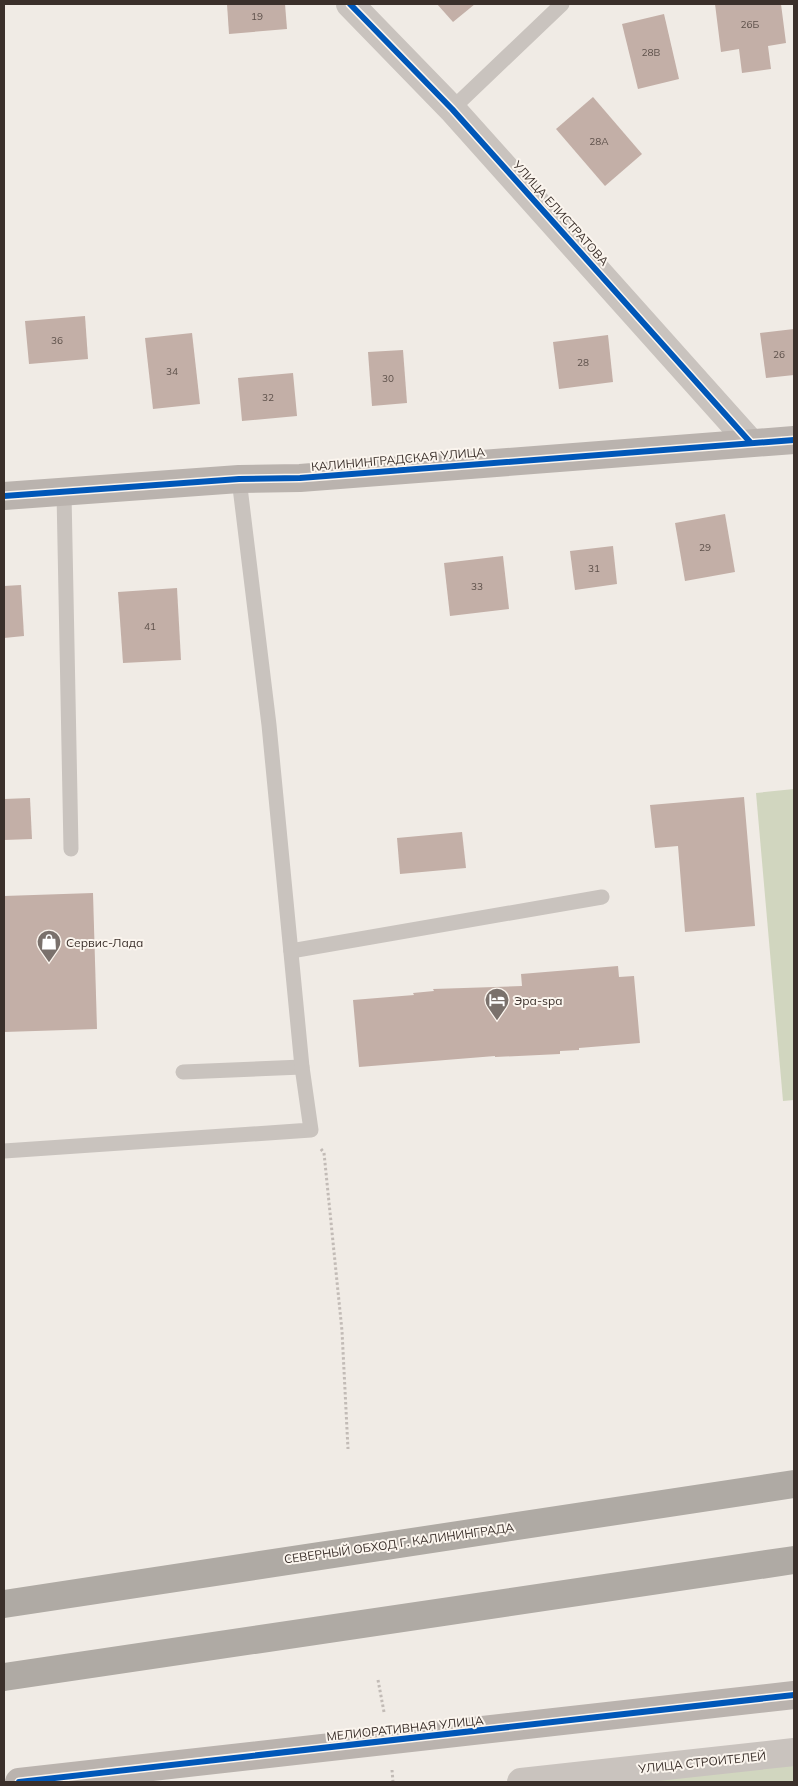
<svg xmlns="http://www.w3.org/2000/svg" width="798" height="1786" font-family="Mulish,sans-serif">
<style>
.green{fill:#d1d6bf}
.building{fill:#c3afa7}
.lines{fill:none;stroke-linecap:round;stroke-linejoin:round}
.path{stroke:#c2bbb6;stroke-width:3;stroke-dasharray:2.5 2.5;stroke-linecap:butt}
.lane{stroke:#c9c3be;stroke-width:15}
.street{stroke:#c9c3be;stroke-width:28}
.secondary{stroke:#bab3ae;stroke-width:28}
.highway{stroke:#afaaa4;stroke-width:28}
.cycleway-casing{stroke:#fbf5ee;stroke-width:9}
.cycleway{stroke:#0057b8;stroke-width:6}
.labels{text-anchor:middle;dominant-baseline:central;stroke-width:4;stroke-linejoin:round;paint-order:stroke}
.number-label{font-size:10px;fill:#5d504a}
.street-label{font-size:12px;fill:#3b302b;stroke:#fbf5ee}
.poi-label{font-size:12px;fill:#3b302b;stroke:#fbf5ee;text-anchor:start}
</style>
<rect width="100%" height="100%" fill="#f0ebe5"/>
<g class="green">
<polygon points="794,789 794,1100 783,1101 756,793"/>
<polygon points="794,1762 794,1782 603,1782"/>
</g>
<g class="building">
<polygon points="227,4 285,4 287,29 229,34"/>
<polygon points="437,4 475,4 453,22"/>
<polygon points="715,4 781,4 786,43 768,46 771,69 742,73 739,49 721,52"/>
<polygon points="664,14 679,79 638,89 622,24"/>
<polygon points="593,97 642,154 605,186 556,129"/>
<polygon points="85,316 88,359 29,364 25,321"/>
<polygon points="794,329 794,375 766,378 760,333"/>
<polygon points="192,333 200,404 153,409 145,338"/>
<polygon points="608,335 613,382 559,389 553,342"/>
<polygon points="403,350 407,403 372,406 368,352"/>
<polygon points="293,373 297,416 242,421 238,378"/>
<polygon points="725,514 735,572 685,581 675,523"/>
<polygon points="613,546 617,584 575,590 570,551"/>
<polygon points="503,556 509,609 450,616 444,563"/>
<polygon points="21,585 24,636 4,638 4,586"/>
<polygon points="177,588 181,660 123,663 118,592"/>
<polygon points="744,797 755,926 685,932 678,846 655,848 650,805"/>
<polygon points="30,798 32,839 4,840 4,799"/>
<polygon points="462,832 466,868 400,874 397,838"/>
<polygon points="93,893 97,1029 4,1032 4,896"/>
<polygon points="618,966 619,977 634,976 640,1043 579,1048 579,1050 560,1051 560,1054 495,1057 495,1056 359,1067 353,1000 414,995 413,993 434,991 433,989 522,986 521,974"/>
</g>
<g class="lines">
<g class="path">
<polyline points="321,1149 324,1153 342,1331 348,1449"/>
<polyline points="378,1680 384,1712"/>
<polyline points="392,1770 393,1782"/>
</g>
<g class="lane">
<polyline points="452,109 562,4"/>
<polyline points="64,493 71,849"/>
<polyline points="291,951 602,897"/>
<polyline points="183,1072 302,1067"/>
<polyline points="4,1151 311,1130 302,1067 269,725 239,479"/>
</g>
<g class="street">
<polyline points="350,4 452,109 750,442"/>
<polyline points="521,1782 794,1752"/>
</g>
<g class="secondary">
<polyline points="4,496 239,479 300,478 794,440"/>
<polyline points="19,1782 794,1695"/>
</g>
<g class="highway">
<polyline points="4,1604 794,1484"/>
<polyline points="4,1677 794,1560"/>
</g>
<defs>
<g id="cycleway">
<polyline points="350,4 452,109 750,442"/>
<polyline points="4,496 239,479 300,478 794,440"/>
<polyline points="19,1782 794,1695"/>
</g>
</defs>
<use href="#cycleway" class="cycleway-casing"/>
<use href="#cycleway" class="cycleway"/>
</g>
<defs>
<symbol id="shop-pin" viewBox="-11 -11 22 30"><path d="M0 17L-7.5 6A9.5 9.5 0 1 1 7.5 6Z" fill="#7a716c" stroke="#fbf5ee"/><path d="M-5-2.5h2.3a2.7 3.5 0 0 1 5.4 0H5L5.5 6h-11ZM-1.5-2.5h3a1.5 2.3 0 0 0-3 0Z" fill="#fff"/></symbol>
<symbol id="hotel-pin" viewBox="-11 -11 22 30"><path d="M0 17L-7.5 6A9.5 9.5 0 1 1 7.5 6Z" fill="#7a716c" stroke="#fbf5ee"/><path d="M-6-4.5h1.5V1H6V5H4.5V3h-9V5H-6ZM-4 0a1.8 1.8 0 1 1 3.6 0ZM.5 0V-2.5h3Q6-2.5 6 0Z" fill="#fff"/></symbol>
</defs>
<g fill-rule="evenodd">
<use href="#shop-pin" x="35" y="928" width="28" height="38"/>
<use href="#hotel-pin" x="483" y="986" width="28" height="38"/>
</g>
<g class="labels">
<g class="number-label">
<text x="257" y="16">19</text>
<text x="750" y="24">26Б</text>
<text x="651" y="52">28В</text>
<text x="599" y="141">28А</text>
<text x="57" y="340">36</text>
<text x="779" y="354">26</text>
<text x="583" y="362">28</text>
<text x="172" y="371">34</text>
<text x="388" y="378">30</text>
<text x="268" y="397">32</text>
<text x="705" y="547">29</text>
<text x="594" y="568">31</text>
<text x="477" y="586">33</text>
<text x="150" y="626">41</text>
</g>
<g class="street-label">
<text transform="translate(561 213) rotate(48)">УЛИЦА ЕЛИСТРАТОВА</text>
<text transform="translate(398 459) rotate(-5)">КАЛИНИНГРАДСКАЯ УЛИЦА</text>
<text transform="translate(399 1543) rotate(-8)">СЕВЕРНЫЙ ОБХОД Г. КАЛИНИНГРАДА</text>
<text transform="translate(405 1728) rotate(-6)">МЕЛИОРАТИВНАЯ УЛИЦА</text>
<text transform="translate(702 1762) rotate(-6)">УЛИЦА СТРОИТЕЛЕЙ</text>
</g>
<g class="poi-label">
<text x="66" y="942">Сервис-Лада</text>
<text x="514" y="1000">Эра-spa</text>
</g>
</g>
<rect width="798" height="1786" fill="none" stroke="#3b302b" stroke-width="10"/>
</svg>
